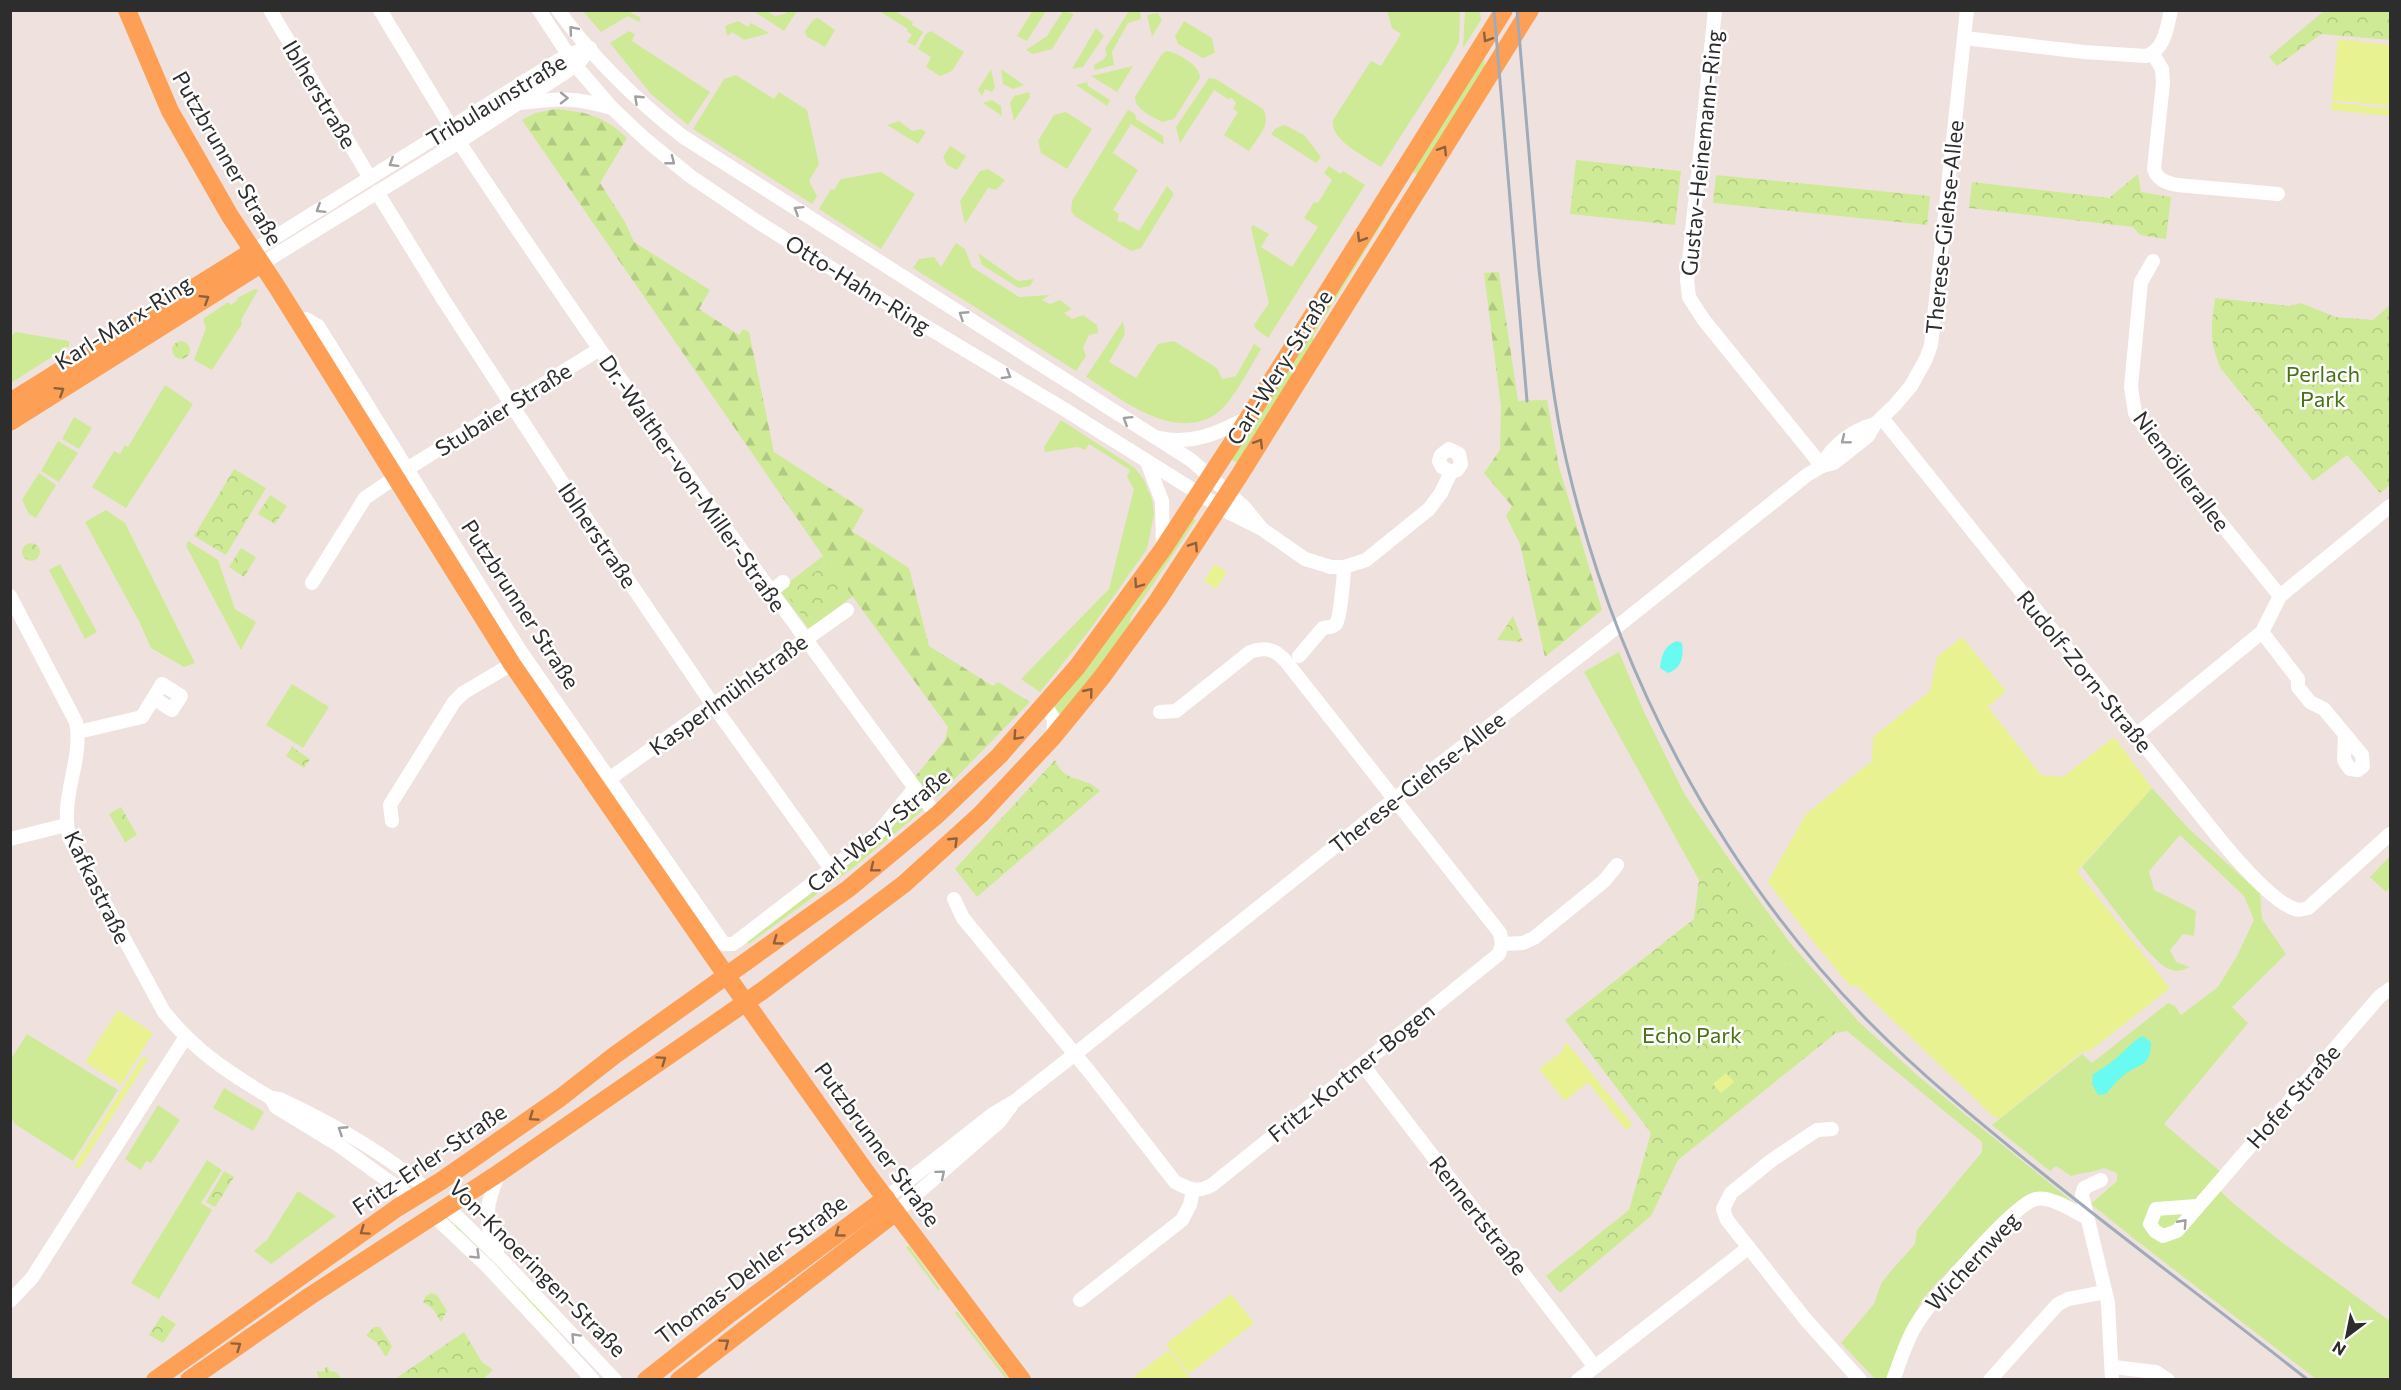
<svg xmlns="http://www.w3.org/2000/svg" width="2401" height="1390" font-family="Commissioner,sans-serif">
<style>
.grass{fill:#ceea96}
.forest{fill:url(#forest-firs)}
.park{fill:url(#park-crowns)}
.pitch{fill:#e8f291}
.water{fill:#69faf2}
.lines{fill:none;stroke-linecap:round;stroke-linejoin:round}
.minor{stroke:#fff;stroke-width:14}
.major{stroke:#fda055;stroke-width:18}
.rail{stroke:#a0abb9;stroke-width:3}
.oneway{stroke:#a0a0a0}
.oneway2{stroke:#8b613f}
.labels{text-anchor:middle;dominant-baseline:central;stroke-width:5;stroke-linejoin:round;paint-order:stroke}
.street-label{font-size:22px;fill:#2d2d2d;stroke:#fff}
.park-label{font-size:22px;fill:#467214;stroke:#fff}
</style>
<defs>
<pattern id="forest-firs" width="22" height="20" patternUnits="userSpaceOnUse" patternTransform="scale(1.5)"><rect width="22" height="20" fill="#ceea96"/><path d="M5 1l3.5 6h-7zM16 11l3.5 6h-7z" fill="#b1c982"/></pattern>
<pattern id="park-crowns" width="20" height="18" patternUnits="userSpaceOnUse" patternTransform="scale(1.5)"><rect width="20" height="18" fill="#ceea96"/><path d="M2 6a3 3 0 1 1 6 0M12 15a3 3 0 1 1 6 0" fill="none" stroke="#b1c982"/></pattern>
</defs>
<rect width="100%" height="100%" fill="#efe2de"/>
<g class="grass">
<polygon points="1033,10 1046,11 1027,41 1017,36"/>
<polygon points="583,11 628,11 641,18 639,22 628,16 601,32"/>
<polygon points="756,11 767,11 775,16 785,14 787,11 797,11 784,31 755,12"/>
<polygon points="879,11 895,11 913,22 912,25 923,32 915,46 907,42 912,35 907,31 908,29"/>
<polygon points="1063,11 1074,14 1052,49 1033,54 1026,50 1047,36"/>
<polygon points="1129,11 1140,11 1141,19 1128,23 1112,52 1114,65 1095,70 1094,65 1104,59 1107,54 1105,49"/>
<path d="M1387,11H1460L1459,42L1450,59L1381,167C1365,156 1330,141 1333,120L1371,61L1381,66L1401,34L1392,28Z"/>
<polygon points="1465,11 1480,11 1481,20 1463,48"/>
<polygon points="1158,13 1162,20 1152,37 1147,15"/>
<polygon points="818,18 835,30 825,47 806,36 805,31 814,19"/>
<polygon points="738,21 748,27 751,23 769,33 744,40 732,32 728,36 727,35 725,26"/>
<polygon points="1184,21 1212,38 1215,53 1203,58 1178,44 1175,36"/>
<polygon points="1096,28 1104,36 1083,67 1072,69"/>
<polygon points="629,31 635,34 632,41 710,92 688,125 651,94 610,43"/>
<polygon points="931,31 964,52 952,71 940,76 926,67 931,57 918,49 926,34"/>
<polygon points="1483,49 1486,76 1422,177 1408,169"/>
<path d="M1166,51C1177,52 1201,66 1200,78L1174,119L1162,122C1152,116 1135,110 1135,97L1162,54Z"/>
<polygon points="1133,66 1117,92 1091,76"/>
<polygon points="991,69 995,87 992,92 985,89 982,96 978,90"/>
<polygon points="1001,69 1024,85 1013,89 1003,84"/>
<polygon points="736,75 774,99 779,92 807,110 819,164 809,181 817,196 812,204 693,129 724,79"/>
<path d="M1209,78L1216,79L1263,109C1272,124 1258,137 1249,151L1224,135L1238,112L1233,109L1236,103L1232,98L1228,99L1214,90L1180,143L1176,127Z"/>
<polygon points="1087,82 1088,86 1110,100 1107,106 1076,85"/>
<polygon points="1029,92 1030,97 1014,121 1010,103 1014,96"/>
<polygon points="992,100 1001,106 1002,116 983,103"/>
<polygon points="1129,110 1135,114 1136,119 1163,136 1164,145 1131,124 1113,153 1138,170 1113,210 1119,214 1117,221 1124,222 1139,231 1167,186 1174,194 1141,248 1131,251 1076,217 1071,211 1072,201 1127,111"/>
<polygon points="1066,112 1092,129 1067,169 1041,153 1038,141 1054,115"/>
<polygon points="899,121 912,131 921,129 926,132 918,144 887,125"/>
<polygon points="1285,125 1304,135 1321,157 1316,163 1271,134 1276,128"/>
<polygon points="950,146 966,156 957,170 947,165 943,157"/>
<polygon points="1329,166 1341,174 1343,171 1365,185 1268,338 1255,328 1254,325 1269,303 1251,228 1253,225 1269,234 1261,247 1292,267 1318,227 1304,218 1314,202 1318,203 1332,180 1324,173"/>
<polygon points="988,169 1005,180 996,190 988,188 965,224 960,201 980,171"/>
<polygon points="881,172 915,194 881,249 819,209 831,189 834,190 841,179"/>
<polygon points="1380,213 1386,217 1313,336 1314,343 1242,466 1227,457"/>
<polygon points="956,243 965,249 972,267 1019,297 1050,295 1042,300 1050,304 1060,300 1072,309 1064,313 1072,319 1083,315 1097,325 1098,333 1089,335 1083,347 1086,356 1076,371 913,268 919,259 934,257 941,267"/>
<polygon points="978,253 1018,281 1034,279 1030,286 1019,288 982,265"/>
<polygon points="255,289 258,290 241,320 242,324 212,370 194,360 206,328 203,319 228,302 231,305 238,300 237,298"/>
<path d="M1123,321L1125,334L1109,362L1136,378L1158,344L1174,341L1217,368L1222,379L1236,376L1254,344L1261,349C1250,367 1231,406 1213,416C1169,440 1121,398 1086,377Z"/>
<polygon points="16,332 69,341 69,346 11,383 11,336"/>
<polygon points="165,385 193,404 126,508 92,487 114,451 120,454 125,445 128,447"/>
<polygon points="74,417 92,428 79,449 62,439"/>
<polygon points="1061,420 1135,468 1144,480 1152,499 1154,514 1147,549 1092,627 1040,692 1021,679 1109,589 1134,489 1127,477 1130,470 1089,444 1085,450 1078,447 1045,452 1044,447"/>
<polygon points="58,441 78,453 59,482 41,471"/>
<polygon points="39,473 56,485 36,518 29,514 22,500"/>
<polygon points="106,510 125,523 195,663 184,667 151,648 140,623 85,522"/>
<polygon points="1190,517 1196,520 1131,617 1127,635 1063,720 1052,705"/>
<polygon points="188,541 218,560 235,609 256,622 241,650 186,546"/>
<polygon points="823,556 828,562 786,594 806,621 848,589 853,596 809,629 779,590"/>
<polygon points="60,564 97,632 85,639 49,570"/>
<path d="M1619,652L1644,712L1685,795L1729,859L1791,944L1859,1022L1918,1076L2074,1203L2068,1206C2057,1198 2050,1191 2036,1193C2023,1195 1933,1284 1923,1299C1908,1324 1899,1352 1889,1379H1875L1841,1343L1874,1304L1881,1284L1890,1272L1915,1244L1917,1230L1982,1152V1142L1847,1031L1836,1033L1762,932L1719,864L1699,880L1584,672Z"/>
<polygon points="292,684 329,707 303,748 266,725"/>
<path d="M2152,788L2189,829L2260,893L2262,919L2286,954L2232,1007L2248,1023L2164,1124L2221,1172L2212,1183L2233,1203L2280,1241L2390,1321V1379H2316L2137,1241L2091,1204L2117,1181V1173L2104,1168C2092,1173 2083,1172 2071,1176L2056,1166L2050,1171L1992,1125L2082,1054L2092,1063L2168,1003L2175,1006L2181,1015L2218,987L2237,956L2254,920L2244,896L2180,835L2149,871L2154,890L2196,911L2194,936L2183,934L2170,950L2176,962L2190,967C2182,971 2177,972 2169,969C2149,961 2099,887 2082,867Z"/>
<polygon points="917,800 924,806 922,811 854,867 749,944 746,940 910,801"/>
<polygon points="2390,856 2390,887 2386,892 2370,877"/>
<polygon points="27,1034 118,1090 73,1161 15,1124 11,1117 11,1059"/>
<polygon points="224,1088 264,1112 253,1131 213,1108"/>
<polygon points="158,1105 180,1120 151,1163 146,1161 141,1170 125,1159"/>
<polygon points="207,1160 222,1170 201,1203 212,1210 159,1299 131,1283"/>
<polygon points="298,1191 336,1216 271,1264 254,1251 267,1240"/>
<polygon points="457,1224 462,1228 462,1232 522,1292 534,1298 557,1327 541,1317 452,1227"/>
<polygon points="909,1246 940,1289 938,1290 906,1247"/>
<polygon points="957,1311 1009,1379 1006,1379 955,1313"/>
</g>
<g class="forest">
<path d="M556,109C587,112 604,116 627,138L600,183L625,222L634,242L710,290L699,309L739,335L743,329L749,332L774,452L864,510L852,531L909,568L929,646L993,686L998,682L1030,702L938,796H932L915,777L945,740L948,727L823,556L522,120L535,113Z"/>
<polygon points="1499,272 1518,401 1547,400 1559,467 1602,610 1545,657 1520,544 1506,516 1512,506 1484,473 1500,450 1501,407 1484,273"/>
</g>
<g class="park">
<polygon points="2325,10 2390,11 2390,40 2321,34 2277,66 2269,57"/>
<polygon points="1576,160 1681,171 1675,225 1570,214"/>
<polygon points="2138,174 2141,192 2171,197 2166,239 2140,235 2133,227 1969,208 1972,182 2109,198"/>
<polygon points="1716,175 1930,196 1927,225 1713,203"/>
<path d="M2215,298L2290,306L2301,303L2335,317L2373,320L2390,305V485L2380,493L2347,455L2313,481L2221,369C2209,340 2211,329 2215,298Z"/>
<circle cx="181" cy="350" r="9"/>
<polygon points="234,469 266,488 226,555 194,536"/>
<polygon points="270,495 287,506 275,524 258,514"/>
<circle cx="31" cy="552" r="9"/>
<polygon points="241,548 256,557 244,577 229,567"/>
<polygon points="828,562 848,589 806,621 786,594"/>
<polygon points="1513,616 1523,642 1497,640"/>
<polygon points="292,747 310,759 304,768 286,756"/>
<path d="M1055,760C1064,784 1087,776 1100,791L977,897L955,869Z"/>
<polygon points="121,807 137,835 125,842 109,814"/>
<polygon points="1719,864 1762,932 1836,1033 1678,1160 1651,1216 1560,1293 1546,1276 1629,1210 1651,1133 1565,1020 1694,919 1699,880"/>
<polygon points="224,1171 234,1177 215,1207 206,1202"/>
<polygon points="431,1293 437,1295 447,1311 441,1322 433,1309 423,1302 425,1297"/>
<polygon points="162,1315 176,1324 163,1343 149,1335"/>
<polygon points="374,1327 380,1327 392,1346 387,1356 385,1356 377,1343 366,1335"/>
<polygon points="464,1332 482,1362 493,1370 483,1379 395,1379"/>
<polygon points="325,1367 328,1367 329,1371 336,1372 341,1378 319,1379 317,1372 325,1371"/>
</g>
<g class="pitch">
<polygon points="2338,39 2390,45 2390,106 2332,100"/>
<polygon points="2332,102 2390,109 2390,116 2331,110"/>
<polygon points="1215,564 1227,572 1216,589 1204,581"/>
<polygon points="1962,637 2006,691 1988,707 2041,775 2063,777 2114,737 2152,788 2077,871 2170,988 2090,1051 2082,1052 2000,1118 1994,1117 1856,985 1851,987 1812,940 1768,882 1806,814 1872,761 1873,737 1930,691 1937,657"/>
<polygon points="118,1010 153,1033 121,1085 85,1062"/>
<polygon points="1567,1043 1633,1125 1626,1130 1588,1082 1565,1101 1539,1069 1563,1051 1562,1048"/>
<polygon points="143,1056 148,1059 79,1169 74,1166"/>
<polygon points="1726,1073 1734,1082 1721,1093 1713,1084"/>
<polygon points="1231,1294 1254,1323 1189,1374 1166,1344"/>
<polygon points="1169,1350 1191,1379 1131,1379"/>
</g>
<g class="water">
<path d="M1677,641L1682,643C1684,657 1681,669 1668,673L1660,668C1661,655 1665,645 1677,641Z"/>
<path d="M2143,1036L2151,1042C2151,1068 2138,1063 2123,1076C2116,1081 2111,1088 2106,1094L2098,1095L2092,1084L2093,1074C2104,1068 2115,1060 2124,1051C2131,1045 2134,1040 2143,1036Z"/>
</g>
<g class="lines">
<g class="minor">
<polyline points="270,10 370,178"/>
<polyline points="380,10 451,127"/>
<polyline points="539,10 575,65 612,108 645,139 690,176 758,222 885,302 1059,406 1230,513 1262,529 1305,559 1331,567 1344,567 1366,560 1429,509 1441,493 1451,472 1457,470 1461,464 1459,454 1449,449 1441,455 1439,461 1442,467 1451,472"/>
<path d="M558,10C593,58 636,100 682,136L1191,460L1244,507L1262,529"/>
<polyline points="1715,10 1687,280 1689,297 1703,319 1822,466"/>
<path d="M1964,38L2084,52L2146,56C2165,50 2167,27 2171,10"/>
<path d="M2153,54L2162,69L2163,83L2154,169C2157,180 2167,183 2177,185L2278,194"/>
<path d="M520,103C559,98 574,97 612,108"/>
<path d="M459,142C605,362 758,576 915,788L937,815"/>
<polyline points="377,192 443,299 571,496 713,705 831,869"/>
<polyline points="253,251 559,60 576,52"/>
<polyline points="2153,261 2141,282 2131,387 2135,413 2167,457 2280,596"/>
<polyline points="261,264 459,142 566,72 581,60 590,48"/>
<polyline points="299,323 306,319 318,326 519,649 724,944 733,944 736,942 879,832 915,788"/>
<path d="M1882,418L2222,842C2237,860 2273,902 2295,909C2300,911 2303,909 2308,908L2390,834"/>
<path d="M1160,438C1193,445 1218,433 1247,418"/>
<polyline points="1147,462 1162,501 1163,549"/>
<path d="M1822,466C1831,446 1854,429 1875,424"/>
<polyline points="407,469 598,350"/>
<polyline points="312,583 365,498 396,477"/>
<polyline points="770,592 783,582"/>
<path d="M10,596L76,722C84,761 58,799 70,839L164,1012C196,1051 223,1069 266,1095L271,1098L276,1107L340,1146L413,1199"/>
<polyline points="2262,632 2298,679 2298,687 2310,702 2324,709 2362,755 2363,766 2358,770 2350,769 2344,760 2345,735"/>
<path d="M1299,656L1323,628C1328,627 1332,628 1336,624C1340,620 1344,575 1344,567"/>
<polyline points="1045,705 1054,719 1053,737"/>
<polyline points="78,732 142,717 162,684 181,696 172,710 155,699"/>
<polyline points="2136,735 2262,632 2280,596 2390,506"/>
<polyline points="609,779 847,610"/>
<polyline points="392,821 390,805 454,702 463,693 512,664"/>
<polyline points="10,839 66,825"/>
<path d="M954,899L963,918L1092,1075L1175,1182C1188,1189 1198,1193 1212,1185L1499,954L1502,944L1500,933L1288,664C1277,650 1267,646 1250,652L1176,711L1160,712"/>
<polyline points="1502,944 1523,943 1534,938 1604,881 1617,865"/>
<polyline points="1362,1064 1595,1367"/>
<path d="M271,1098L280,1099C331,1123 385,1152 427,1190"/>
<polyline points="1832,1129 1817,1130 1772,1160 1731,1193 1723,1209 1727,1220 1806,1320 1860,1380"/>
<polyline points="2101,1180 2084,1188 2082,1195 2108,1303 2112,1380"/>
<polyline points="886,1198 993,1114 1015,1101 1075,1054 1382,809 1603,638 1807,475 1822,466 1834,463 1868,436 1875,424 1895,405 1911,386 1926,359 1931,345 1967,10"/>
<polyline points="2197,1206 2156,1209 2150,1224 2155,1231 2163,1236 2177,1231 2380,996 2390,989"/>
<polyline points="447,1207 500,1258 615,1380"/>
<polyline points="896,1212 999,1122 1011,1106"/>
<polyline points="433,1215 488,1267 593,1380"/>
<path d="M497,1250C483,1220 486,1203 499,1173"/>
<polyline points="1080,1300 1182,1220 1190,1205 1193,1190"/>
<polyline points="10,1301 32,1278 185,1038"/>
<polyline points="2113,1367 2156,1372 2168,1380"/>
<polyline points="1578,1380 1748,1248"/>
<path d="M1893,1380C1900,1362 1906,1341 1916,1325C1929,1303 2015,1202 2036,1199C2051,1196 2073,1211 2087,1218"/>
<polyline points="1990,1380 2058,1304 2068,1299 2105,1292"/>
</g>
<g class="major">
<polyline points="127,10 170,111 230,216 277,287 512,664 712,955 868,1175 1022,1380"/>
<polyline points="10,402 253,251"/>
<polyline points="10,422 261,264"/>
<polyline points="155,1380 397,1208 441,1181 560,1098 615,1055 848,889 937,815 999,756 1077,667 1163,549 1249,417 1504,10"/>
<polyline points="189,1380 310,1296 499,1173 762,991 904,884 981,814 1053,737 1102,677 1158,600 1239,476 1530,10"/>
<polyline points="646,1380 731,1313 886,1198"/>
<polyline points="679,1380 896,1212"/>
</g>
<g class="rail">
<polyline points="1494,10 1527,401"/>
<path d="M1517,10C1524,97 1531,183 1539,269C1546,333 1552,397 1566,459C1614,669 1717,866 1867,1020C1920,1074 1979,1122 2037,1169C2126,1241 2218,1309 2308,1380"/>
</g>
</g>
<defs><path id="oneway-chevron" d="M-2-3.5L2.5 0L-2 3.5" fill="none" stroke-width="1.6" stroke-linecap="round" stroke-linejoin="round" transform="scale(1.5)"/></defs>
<g class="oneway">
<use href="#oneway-chevron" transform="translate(573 30) rotate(-130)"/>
<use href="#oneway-chevron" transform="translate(564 98) rotate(1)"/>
<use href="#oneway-chevron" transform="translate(638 99) rotate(-137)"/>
<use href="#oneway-chevron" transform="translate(671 161) rotate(38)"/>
<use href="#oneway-chevron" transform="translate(393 163) rotate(148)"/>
<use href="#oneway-chevron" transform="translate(320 209) rotate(148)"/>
<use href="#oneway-chevron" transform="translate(798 210) rotate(-148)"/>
<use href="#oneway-chevron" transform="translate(963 315) rotate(-147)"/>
<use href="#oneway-chevron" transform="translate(1007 375) rotate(31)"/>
<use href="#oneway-chevron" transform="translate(1127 420) rotate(-148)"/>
<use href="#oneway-chevron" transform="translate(1845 440) rotate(141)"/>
<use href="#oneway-chevron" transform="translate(342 1130) rotate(-147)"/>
<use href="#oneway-chevron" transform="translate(941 1174) rotate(-40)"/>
<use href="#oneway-chevron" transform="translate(2183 1223) rotate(-48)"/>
<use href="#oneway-chevron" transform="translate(476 1255) rotate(44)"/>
<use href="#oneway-chevron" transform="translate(575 1337) rotate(-133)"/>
</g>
<g class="oneway2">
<use href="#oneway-chevron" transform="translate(1487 38) rotate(122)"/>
<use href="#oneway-chevron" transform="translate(1443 150) rotate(-58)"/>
<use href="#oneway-chevron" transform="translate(1361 238) rotate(122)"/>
<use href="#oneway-chevron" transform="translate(205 299) rotate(-32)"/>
<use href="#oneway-chevron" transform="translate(60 391) rotate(-32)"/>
<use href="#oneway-chevron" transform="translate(1259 443) rotate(-58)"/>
<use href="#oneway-chevron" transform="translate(1194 546) rotate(-57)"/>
<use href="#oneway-chevron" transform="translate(1138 584) rotate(125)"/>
<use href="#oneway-chevron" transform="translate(1089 692) rotate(-51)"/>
<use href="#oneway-chevron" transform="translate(1017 736) rotate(133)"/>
<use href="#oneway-chevron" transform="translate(954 841) rotate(-44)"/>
<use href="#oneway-chevron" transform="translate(874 868) rotate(141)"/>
<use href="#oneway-chevron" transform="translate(777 941) rotate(144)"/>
<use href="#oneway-chevron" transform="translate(662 1060) rotate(-35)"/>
<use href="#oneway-chevron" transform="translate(533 1117) rotate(145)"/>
<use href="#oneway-chevron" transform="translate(364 1231) rotate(145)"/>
<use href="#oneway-chevron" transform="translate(839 1233) rotate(144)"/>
<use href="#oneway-chevron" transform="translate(725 1343) rotate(-37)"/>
<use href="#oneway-chevron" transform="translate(237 1346) rotate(-35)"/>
</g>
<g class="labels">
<g class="street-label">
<text transform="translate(320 94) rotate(59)">Iblherstraße</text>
<text transform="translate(496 100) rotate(-31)">Tribulaunstraße</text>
<text transform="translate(1701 153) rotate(-84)">Gustav-Heinemann-Ring</text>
<text transform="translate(228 158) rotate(60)">Putzbrunner Straße</text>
<text transform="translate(1944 227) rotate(-84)">Therese-Giehse-Allee</text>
<text transform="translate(858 284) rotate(32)">Otto-Hahn-Ring</text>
<text transform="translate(123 322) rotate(-32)">Karl-Marx-Ring</text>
<text transform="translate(1279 367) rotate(-58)">Carl-Wery-Straße</text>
<text transform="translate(503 409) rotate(-32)">Stubaier Straße</text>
<text transform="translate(2182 471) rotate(53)">Niemöllerallee</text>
<text transform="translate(693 483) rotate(55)">Dr.-Walther-von-Miller-Straße</text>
<text transform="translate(598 535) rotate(56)">Iblherstraße</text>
<text transform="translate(521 604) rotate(57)">Putzbrunner Straße</text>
<text transform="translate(2085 671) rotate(51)">Rudolf-Zorn-Straße</text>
<text transform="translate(728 694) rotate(-36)">Kasperlmühlstraße</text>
<text transform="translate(1417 782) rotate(-38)">Therese-Giehse-Allee</text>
<text transform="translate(878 830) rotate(-40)">Carl-Wery-Straße</text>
<text transform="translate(98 887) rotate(64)">Kafkastraße</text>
<text transform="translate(1351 1072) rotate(-39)">Fritz-Kortner-Bogen</text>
<text transform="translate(2293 1096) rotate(-49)">Hofer Straße</text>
<text transform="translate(878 1144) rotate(54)">Putzbrunner Straße</text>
<text transform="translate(429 1159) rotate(-34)">Fritz-Erler-Straße</text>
<text transform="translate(1479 1215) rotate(52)">Rennertstraße</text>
<text transform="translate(1972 1261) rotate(-47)">Wichernweg</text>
<text transform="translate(538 1268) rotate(45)">Von-Knoeringen-Straße</text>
<text transform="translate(751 1269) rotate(-37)">Thomas-Dehler-Straße</text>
</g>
<g class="park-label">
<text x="2323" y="373">Perlach<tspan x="2323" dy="25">Park</tspan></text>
<text x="1692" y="1034">Echo Park</text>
</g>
</g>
<rect width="2401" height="1390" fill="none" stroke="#2d2d2d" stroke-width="24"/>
<g transform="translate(2347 1336) rotate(212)" stroke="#ffffff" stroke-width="4.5" paint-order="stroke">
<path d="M0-4.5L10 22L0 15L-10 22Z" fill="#2d2d2d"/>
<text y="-9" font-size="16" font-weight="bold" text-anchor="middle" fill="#2d2d2d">N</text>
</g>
</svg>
